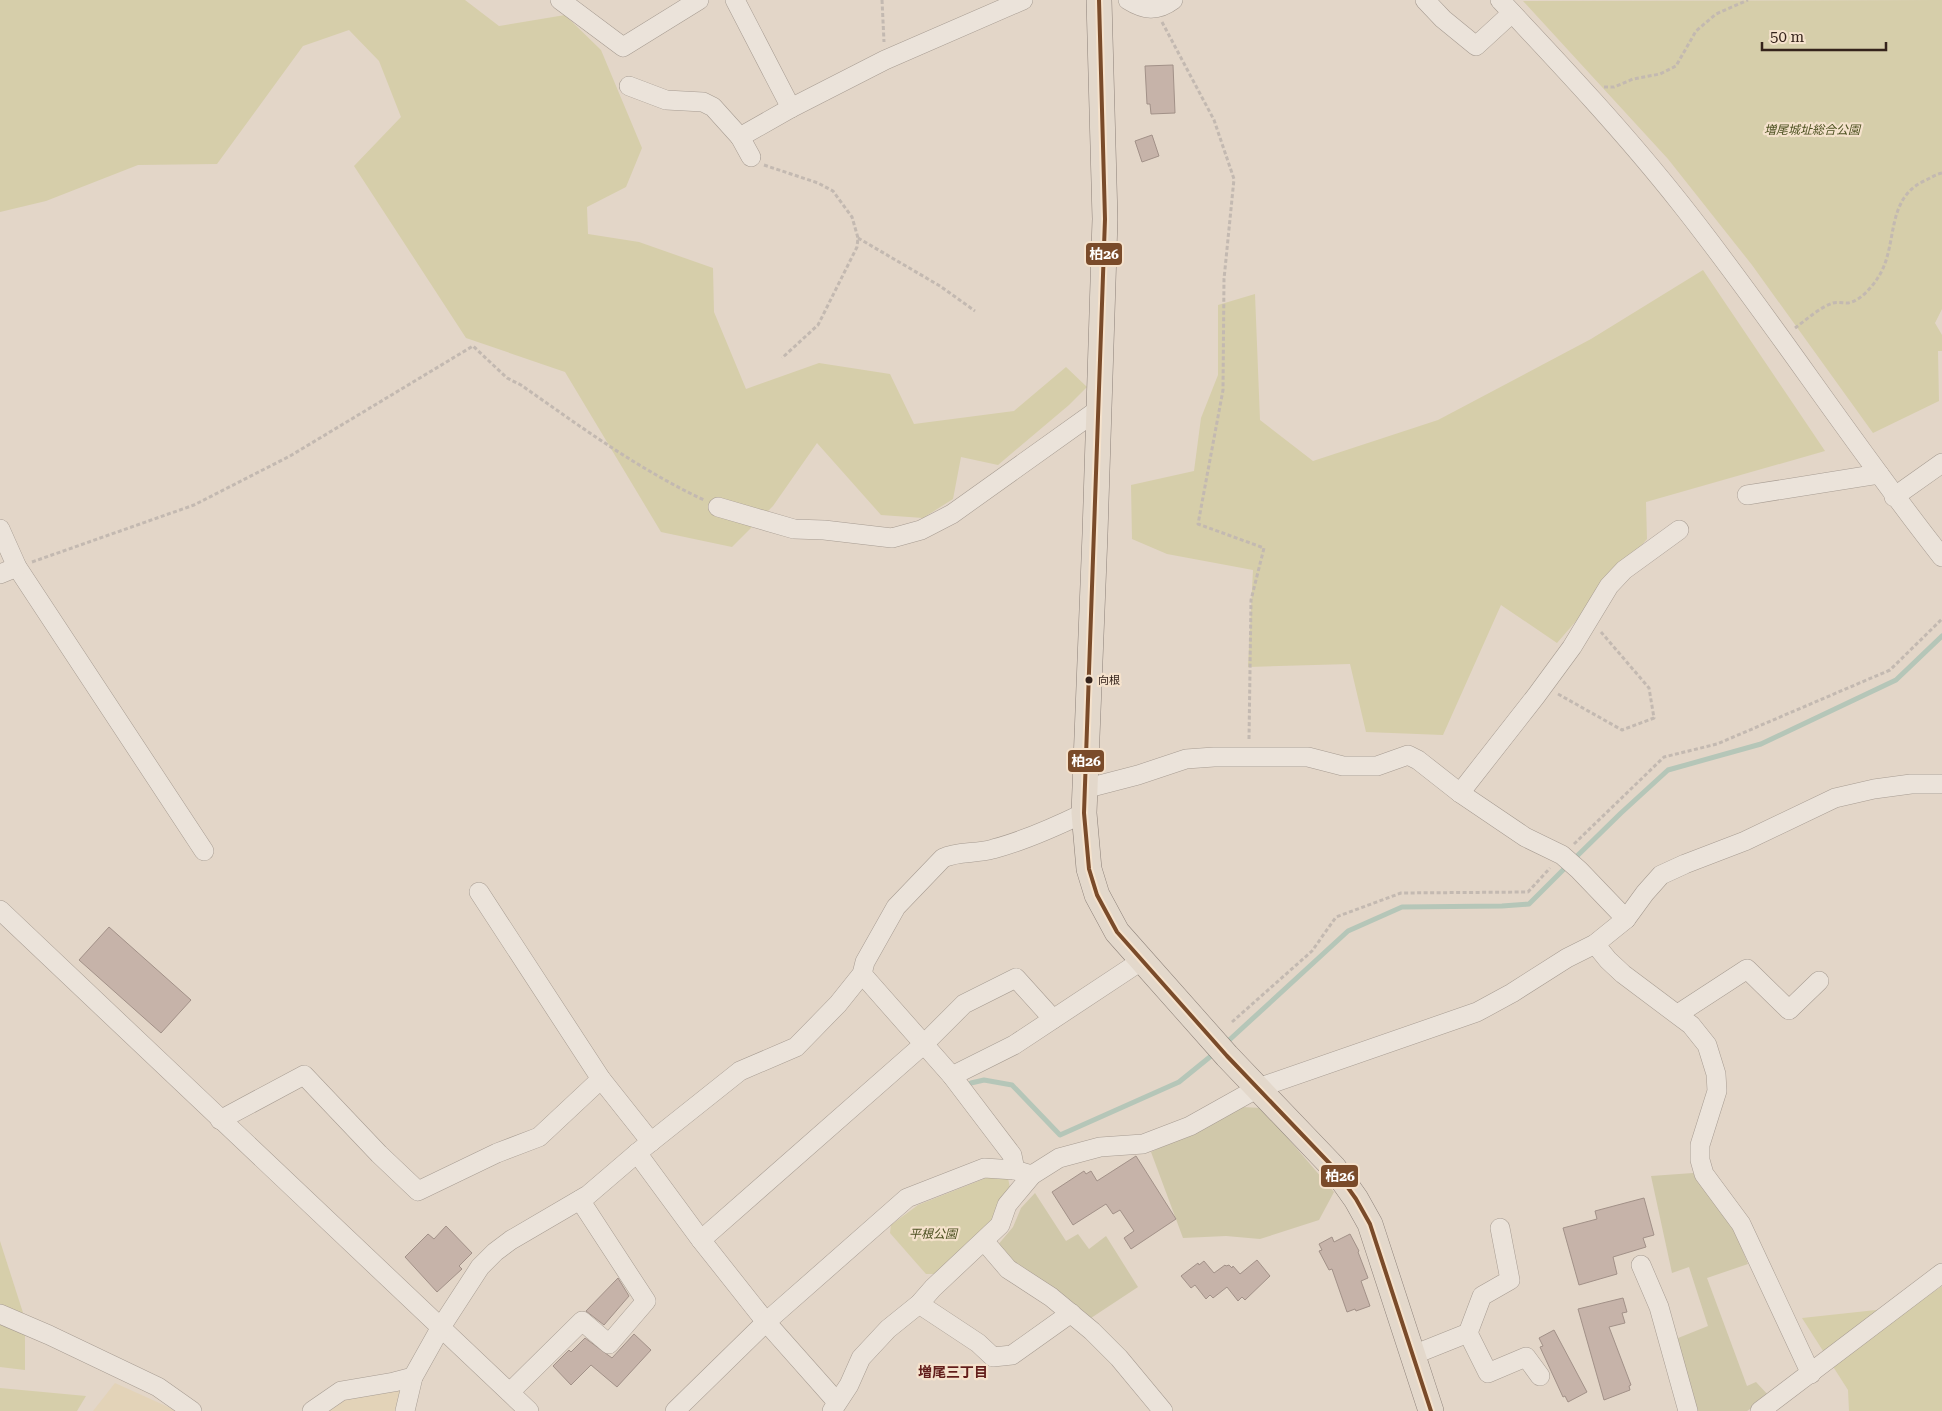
<svg xmlns="http://www.w3.org/2000/svg" width="1942" height="1411" font-family="'Roboto Serif','Noto Sans JP',serif">
<style>
.farmland{fill:#e3d3b8}
.green{fill:#d6ceaa}
.cemetery{fill:#d0c8aa}
.lines{fill:none;stroke-linecap:round;stroke-linejoin:round}
.stream{stroke:#b5c6b8;stroke-width:5}
.building{fill:#c6b3a9;stroke:#a29188}
.minor-casing{stroke:#a79c92;stroke-width:20}
.major-casing{stroke:#8d8179;stroke-width:26}
.path{stroke:#c3b9b1;stroke-width:3;stroke-dasharray:4 2.5;stroke-linecap:butt}
.minor{stroke:#ebe3da;stroke-width:19}
.major{stroke:#e3d8cb;stroke-width:25}
.bus-1-casing{stroke:#f5e2cc;stroke-width:8}
.bus-1{stroke:#7a4b2a;stroke-width:4}
.bus-dot{fill:#35231b;stroke:#f5e2cc;stroke-width:2}
.labels{text-anchor:middle;dominant-baseline:central;stroke-width:4.5;stroke-linejoin:round;paint-order:stroke}
.bus-label{font-size:11px;fill:#35231b;stroke:#f5e2cc;text-anchor:start}
.park-label{font-size:12px;font-style:italic;fill:#4d5121;stroke:#f5e2cc}
.neighbourhood-label{font-size:14px;font-weight:bold;fill:#621d1a;stroke:#f5e2cc}
.line-badge{stroke:#f5e2cc;stroke-width:2}
.badge-label{font-size:14px;text-anchor:middle;font-weight:bold;fill:#fff}
</style>
<rect width="100%" height="100%" fill="#e3d6c8"/>
<g class="farmland">
<polygon points="115,1383 177,1411 93,1411"/>
<polygon points="404,1387 396,1411 325,1411 345,1400"/>
</g>
<g class="green">
<polygon points="0,0 465,0 499,26 565,15 601,50 642,148 626,187 587,207 588,234 639,242 713,268 714,312 746,389 819,363 890,374 914,424 1014,411 1066,367 1087,387 1069,405 998,465 961,457 953,499 923,518 881,515 817,443 773,506 732,547 661,532 565,372 466,338 354,166 401,117 379,61 349,30 303,46 217,164 138,165 46,201 0,212"/>
<polygon points="1942,0 1942,309 1935,323 1942,335 1942,351 1938,351 1939,401 1873,433 1752,265 1668,159 1523,1"/>
<polygon points="1703,270 1825,451 1646,502 1647,539 1557,643 1501,605 1443,735 1366,732 1350,664 1248,667 1253,570 1167,554 1132,539 1131,485 1194,471 1201,418 1218,375 1218,305 1255,294 1260,420 1313,461 1438,420 1591,339"/>
<polygon points="986,1178 1008,1178 1010,1188 993,1222 935,1274 926,1274 890,1233 891,1225 918,1205"/>
<polygon points="0,1241 25,1319 25,1370 0,1367"/>
<polygon points="1942,1286 1942,1411 1849,1411 1848,1390 1802,1318 1913,1306"/>
<polygon points="0,1388 86,1396 77,1411 0,1411"/>
</g>
<g class="cemetery">
<polygon points="1241,1107 1262,1108 1334,1192 1319,1220 1260,1239 1226,1236 1183,1238 1151,1152"/>
<polygon points="1693,1173 1732,1224 1748,1264 1707,1278 1747,1386 1756,1382 1769,1396 1747,1411 1692,1411 1673,1340 1708,1326 1689,1267 1672,1273 1651,1176"/>
<polygon points="1035,1193 1066,1241 1078,1234 1089,1249 1106,1236 1138,1287 1091,1318 1012,1264 997,1246 1013,1227 1021,1208"/>
</g>
<g class="lines">
<g class="stream">
<polyline points="1574,859 1621,813 1668,770 1761,744 1896,680 1942,636"/>
<polyline points="1226,1043 1348,931 1402,907 1502,906 1529,904 1568,865"/>
<polyline points="971,1083 984,1080 1012,1085 1060,1135 1179,1082 1216,1052"/>
</g>
</g>
<g class="building">
<polygon points="1173,65 1175,113 1151,114 1150,104 1147,104 1145,66"/>
<polygon points="1152,135 1159,156 1142,162 1135,141"/>
<polygon points="109,927 191,1000 161,1033 79,960"/>
<polygon points="1136,1156 1176,1219 1131,1249 1124,1238 1134,1231 1120,1210 1113,1214 1106,1204 1073,1225 1052,1192 1084,1171 1086,1174 1091,1171 1097,1181"/>
<polygon points="1644,1198 1654,1235 1643,1238 1646,1247 1613,1257 1617,1274 1579,1285 1563,1228 1597,1219 1595,1211"/>
<polygon points="446,1226 472,1253 459,1266 462,1269 437,1292 405,1257 428,1234 434,1239"/>
<polygon points="1350,1234 1359,1251 1358,1252 1368,1278 1361,1281 1370,1306 1356,1311 1355,1309 1347,1312 1332,1269 1329,1270 1319,1251 1322,1250 1319,1244 1332,1237 1334,1242"/>
<polygon points="1257,1260 1270,1276 1245,1300 1242,1297 1238,1301 1227,1287 1213,1298 1210,1295 1206,1299 1195,1285 1191,1288 1181,1276 1198,1263 1199,1265 1204,1261 1214,1273 1225,1265 1226,1266 1229,1265 1232,1268 1233,1266 1240,1274"/>
<polygon points="618,1278 629,1296 604,1325 586,1311"/>
<polygon points="1623,1298 1627,1312 1622,1313 1625,1323 1609,1327 1631,1385 1629,1386 1630,1390 1604,1400 1578,1309"/>
<polygon points="1554,1330 1587,1392 1568,1402 1565,1396 1563,1397 1540,1347 1543,1346 1539,1338"/>
<polygon points="634,1334 651,1350 617,1387 591,1365 571,1385 553,1366 569,1350 571,1352 585,1338 612,1358"/>
</g>
<g class="lines">
<defs>
<g id="minor">
<polyline points="560,0 623,47 699,0"/>
<polyline points="735,0 791,108"/>
<path d="M1128,0C1144,10 1157,12 1173,0"/>
<polyline points="1425,0 1443,19 1476,46 1512,13"/>
<path d="M1500,0C1562,66 1625,133 1681,204C1772,319 1851,442 1942,557"/>
<polyline points="629,86 666,100 703,102 713,107 740,137 751,157"/>
<polyline points="740,137 791,108 885,60 1023,0"/>
<polyline points="1747,495 1879,474"/>
<polyline points="1894,497 1942,463"/>
<polyline points="718,507 794,529 824,530 892,538 921,530 952,514 1099,409"/>
<polyline points="0,529 17,567 204,851"/>
<polyline points="0,574 17,567"/>
<polyline points="1084,789 1138,775 1186,759 1214,757 1308,757 1343,766 1377,766 1408,755 1418,760 1460,793 1525,837 1562,855 1579,870 1626,919"/>
<polyline points="1460,793 1536,696 1572,647 1609,586 1624,570 1679,530"/>
<polyline points="479,892 601,1079 651,1142"/>
<polyline points="0,910 529,1411"/>
<polyline points="1595,944 1608,960 1623,974 1691,1025 1707,1045 1716,1074 1717,1091 1700,1145 1700,1160 1704,1174 1741,1224 1811,1374"/>
<polyline points="862,974 952,1076 1012,1155 1015,1170"/>
<polyline points="1678,1014 1747,969 1789,1010 1819,981"/>
<polyline points="952,1076 1014,1045 1141,961"/>
<polyline points="220,1120 304,1075 379,1154 418,1191 497,1153 539,1137 601,1079"/>
<polyline points="637,1153 701,1240 766,1322 837,1402"/>
<polyline points="701,1240 924,1044 964,1004 1016,978 1053,1019"/>
<polyline points="984,1241 1008,1269 1051,1297 1092,1331 1119,1358 1163,1411"/>
<polyline points="1641,1265 1659,1307 1688,1411"/>
<polyline points="919,1304 978,1343 993,1357 1012,1355 1071,1313"/>
<polyline points="0,1314 49,1335 158,1387 192,1411"/>
<polyline points="1468,1333 1488,1373 1526,1357 1540,1376"/>
<polyline points="1413,1355 1468,1333 1482,1296 1510,1280 1500,1228"/>
<polyline points="510,1392 582,1321 609,1344 646,1301 580,1200"/>
<polyline points="312,1411 341,1391 394,1382 413,1377"/>
<path d="M405,1411L413,1377L441,1327L480,1267L495,1252L511,1240L588,1195L637,1153L740,1071L796,1047L838,1004L862,974L865,962L896,907L943,858C958,851 976,854 993,849C1024,841 1055,827 1084,813"/>
<polyline points="675,1411 766,1322 907,1198 984,1168 1015,1170 1032,1175 1059,1158 1100,1147 1143,1144 1190,1126 1258,1088 1477,1012 1512,993 1567,958 1595,944 1626,919 1645,893 1661,875 1685,864 1745,841 1835,798 1874,789 1911,784 1942,784"/>
<polyline points="832,1411 849,1385 861,1358 888,1329 919,1304 933,1288 1000,1225 1007,1205 1032,1175"/>
<polyline points="1760,1411 1942,1273"/>
</g>
<polyline id="major" points="1099,0 1105,219 1095,534 1084,813 1089,869 1097,895 1117,932 1227,1056 1334,1168 1356,1199 1370,1224 1431,1411"/>
</defs>
<use href="#minor" class="minor-casing"/>
<use href="#major" class="major-casing"/>
<g class="path">
<polyline points="882,0 884,42"/>
<polyline points="1162,22 1214,120 1234,179 1224,279 1223,390 1198,524 1264,548 1251,600 1249,740"/>
<polyline points="1604,87 1614,87 1633,79 1660,74 1676,66 1696,31 1716,14 1748,0"/>
<polyline points="764,165 818,183 833,191 852,217 858,238 857,247 818,325 782,358"/>
<polyline points="858,238 940,286 975,311"/>
<path d="M1795,328C1806,320 1820,307 1833,303C1838,302 1843,303 1848,303C1860,301 1871,288 1877,279C1899,248 1884,202 1922,182C1929,179 1934,175 1942,173"/>
<path d="M32,562L194,505L290,456L473,346L507,378L521,385C581,427 638,469 704,500"/>
<polyline points="1558,694 1622,730 1654,718 1649,688 1601,632"/>
<polyline points="1574,844 1664,757 1717,744 1890,670 1942,619"/>
<polyline points="1232,1022 1312,951 1336,917 1401,893 1528,892 1550,868"/>
</g>
<use href="#minor" class="minor"/>
<use href="#major" class="major"/>
<defs>
<polyline id="bus-1" points="1099,0 1105,219 1084,813 1089,869 1097,895 1117,932 1227,1056 1334,1168 1356,1199 1370,1224 1431,1411"/>
</defs>
<use href="#bus-1" class="bus-1-casing"/>
<use href="#bus-1" class="bus-1"/>
</g>
<circle class="bus-dot" cx="1089" cy="680" r="4.5"/>
<g class="labels">
<g class="bus-label">
<text x="1098" y="680">向根</text>
</g>
<g class="park-label">
<text x="1812" y="130">増尾城址総合公園</text>
<text x="933" y="1234">平根公園</text>
</g>
<g class="neighbourhood-label">
<text x="953" y="1372">増尾三丁目</text>
</g>
</g>
<g class="line-badge">
<rect x="1085" y="242" width="38" height="24" rx="5" fill="#7a4b2a"/>
<rect x="1067" y="749" width="38" height="24" rx="5" fill="#7a4b2a"/>
<rect x="1320" y="1164" width="39" height="24" rx="5" fill="#7a4b2a"/>
</g>
<g class="badge-label">
<text x="1104" y="259">柏26</text>
<text x="1086" y="766">柏26</text>
<text x="1340" y="1181">柏26</text>
</g>
<path d="M1762 42v8h124v-8" fill="none" stroke="#35231b" stroke-width="2.5"/>
<text x="1770" y="42" font-size="15" fill="#35231b" stroke="#f5e2cc" stroke-width="4" paint-order="stroke">50 m</text>
</svg>
